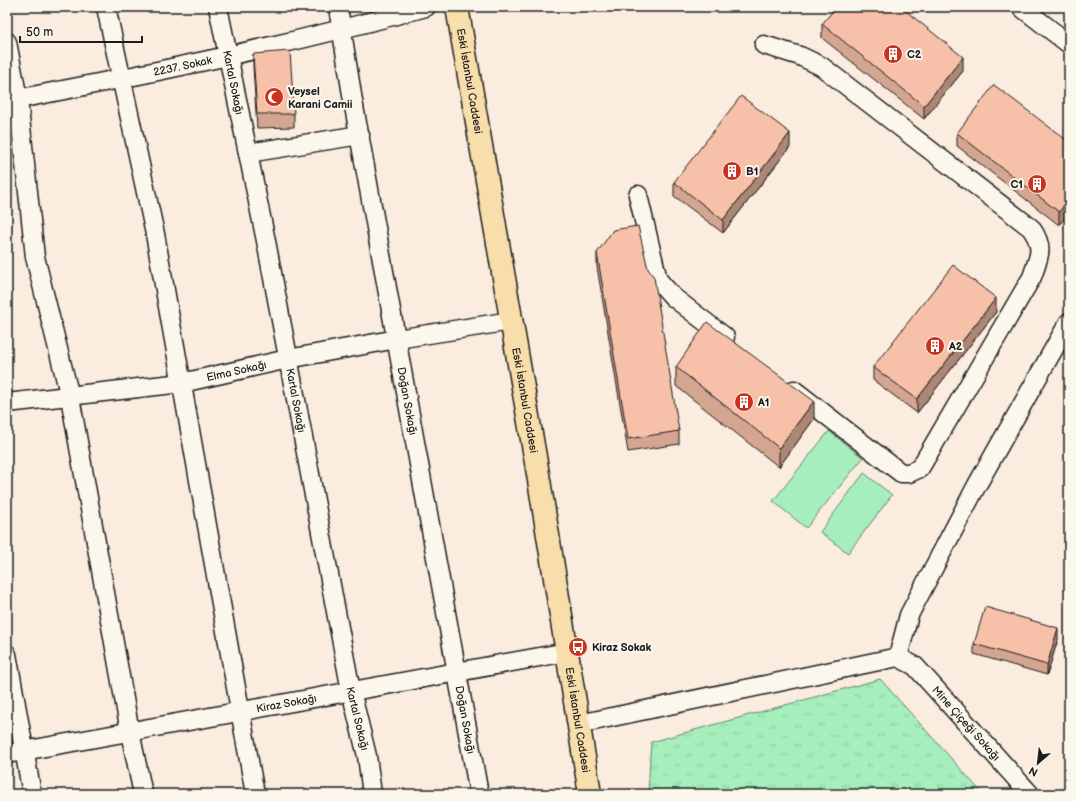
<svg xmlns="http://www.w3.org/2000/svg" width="1076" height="801" font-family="'Balsamiq Sans',sans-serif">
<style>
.grass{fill:url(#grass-tufts);stroke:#61866c}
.park{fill:#a6efbd;stroke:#61866c}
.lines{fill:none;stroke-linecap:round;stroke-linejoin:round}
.minor-casing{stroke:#1c1c1c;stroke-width:21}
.major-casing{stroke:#1c1c1c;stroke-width:25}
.minor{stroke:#fbf7ec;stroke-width:18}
.major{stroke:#f8deab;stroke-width:22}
.wall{fill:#d4a691;stroke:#1c1c1c}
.shaded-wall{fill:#ad8776;stroke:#1c1c1c}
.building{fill:#f7c1a9;stroke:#1c1c1c}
.labels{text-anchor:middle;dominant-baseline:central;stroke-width:4;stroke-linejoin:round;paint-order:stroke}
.poi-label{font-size:11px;font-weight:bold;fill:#1c1c1c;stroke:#fbf7ec;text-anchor:start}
.street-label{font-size:11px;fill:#1c1c1c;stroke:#fbf7ec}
</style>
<defs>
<pattern id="grass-tufts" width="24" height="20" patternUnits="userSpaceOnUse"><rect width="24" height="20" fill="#a6efbd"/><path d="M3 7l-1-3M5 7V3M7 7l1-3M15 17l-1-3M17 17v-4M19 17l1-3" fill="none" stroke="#8ecca2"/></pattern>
</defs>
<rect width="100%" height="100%" fill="#faecdf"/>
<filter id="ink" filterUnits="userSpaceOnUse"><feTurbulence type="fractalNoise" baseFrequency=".025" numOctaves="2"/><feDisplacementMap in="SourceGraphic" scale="8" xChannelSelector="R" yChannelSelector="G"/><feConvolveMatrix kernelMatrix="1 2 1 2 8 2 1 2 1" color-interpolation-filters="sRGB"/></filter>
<g filter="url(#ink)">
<polygon class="grass" points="880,679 983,794 648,794 651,742"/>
<g class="park">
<polygon points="829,431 863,458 806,528 773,501"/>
<polygon points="864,473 892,495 848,553 820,532"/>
</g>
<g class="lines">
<defs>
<g id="minor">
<polyline points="106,7 155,234 255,794"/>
<path id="s1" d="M218,7L266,241L351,691L367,756L372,794"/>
<path id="s2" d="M338,7L353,101L479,794"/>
<polyline points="1021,7 1069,44"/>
<polyline points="7,42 18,99 35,257 70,397 130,732 143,794"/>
<path d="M764,45L800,56L821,66L1031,228C1045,248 1039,256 1032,277L920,468L909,473H901L794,390"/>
<path id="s3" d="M7,101C148,74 288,45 426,7"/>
<polyline points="248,153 360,135"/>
<polyline points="638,195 658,280 673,297 725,337"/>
<path id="s4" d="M7,403L182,383L288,359L397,339L511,321"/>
<polyline points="7,654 32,794"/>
<polyline points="898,657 909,615 977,485 1069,322"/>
<path id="s5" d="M898,657L915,666L1030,794"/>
<polyline points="579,724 898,657"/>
<path id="s6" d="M7,754L567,652"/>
</g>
<g id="major">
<path id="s7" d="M457,7L538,474L590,794"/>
</g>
</defs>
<use href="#minor" class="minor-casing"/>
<use href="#major" class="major-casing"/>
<use href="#minor" class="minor"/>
<use href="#major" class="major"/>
</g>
<g class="wall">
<polygon points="822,24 963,71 924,119 822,38"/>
<polygon points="253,54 294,114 294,127 257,128 253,67"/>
<polygon points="957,133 1069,142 1069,212 1059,225 957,146"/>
<polygon points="790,147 723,233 674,196 674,182"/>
<polygon points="597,253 679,431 679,444 628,452 597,267"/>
<polygon points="996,312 917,413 873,380 873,367"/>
<polygon points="676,367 814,419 779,467 676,386"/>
<polygon points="1058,639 1047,675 974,654 974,644"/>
</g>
<g class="shaded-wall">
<polygon points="963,57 963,71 924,119 924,106"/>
<polygon points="790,133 790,147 723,233 723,220"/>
<polygon points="1069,199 1069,212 1059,225 1059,212"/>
<polygon points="996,298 996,312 917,413 917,399"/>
<polygon points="814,401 814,419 779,467 779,448"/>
<polygon points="1058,628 1058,639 1047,675 1047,665"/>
</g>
<g class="building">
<polygon points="836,7 901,7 963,57 924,106 822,24"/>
<polygon points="290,51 294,114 257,114 253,54"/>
<polygon points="994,85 1069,142 1069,199 1059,212 957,133"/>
<polygon points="741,96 790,133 723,220 674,182"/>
<polygon points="638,226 648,269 654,277 679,431 628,439 597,253 613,230"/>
<polygon points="953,265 996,298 917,399 873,367"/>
<polygon points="707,322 814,401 779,448 676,367"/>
<polygon points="985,607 1058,628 1047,665 974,644"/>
</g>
</g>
<defs>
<symbol id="building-disc" viewBox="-11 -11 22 22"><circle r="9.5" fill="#c8321e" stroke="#fbf7ec"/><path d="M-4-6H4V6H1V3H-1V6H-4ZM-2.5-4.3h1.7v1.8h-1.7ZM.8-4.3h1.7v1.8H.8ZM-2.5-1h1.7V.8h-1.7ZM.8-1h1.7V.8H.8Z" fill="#fff"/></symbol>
<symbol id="mosque-disc" viewBox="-11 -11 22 22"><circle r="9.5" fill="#c8321e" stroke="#fbf7ec"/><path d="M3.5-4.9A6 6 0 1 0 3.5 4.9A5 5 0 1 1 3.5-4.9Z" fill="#fff"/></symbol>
<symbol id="bus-disc" viewBox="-11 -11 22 22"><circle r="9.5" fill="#c8321e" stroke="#fbf7ec"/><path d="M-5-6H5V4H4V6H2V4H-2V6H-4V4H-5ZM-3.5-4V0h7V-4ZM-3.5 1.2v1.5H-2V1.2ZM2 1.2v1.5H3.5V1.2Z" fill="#fff"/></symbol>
</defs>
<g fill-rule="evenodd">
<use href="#building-disc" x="882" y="43" width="22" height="22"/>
<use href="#mosque-disc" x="263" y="86" width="22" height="22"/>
<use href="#building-disc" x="721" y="160" width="22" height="22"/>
<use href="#building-disc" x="1026" y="173" width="22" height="22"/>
<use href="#building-disc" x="924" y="335" width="22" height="22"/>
<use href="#building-disc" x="733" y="391" width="22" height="22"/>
<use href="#bus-disc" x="567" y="636" width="22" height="22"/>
</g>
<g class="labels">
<g class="poi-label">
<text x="907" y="54">C2</text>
<text x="288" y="91">Veysel<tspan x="288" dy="13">Karani Camii</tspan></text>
<text x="746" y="171">B1</text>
<text x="1023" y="184" text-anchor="end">C1</text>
<text x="949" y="346">A2</text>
<text x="758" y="402">A1</text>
<text x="592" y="647">Kiraz Sokak</text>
</g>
<g class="street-label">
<text stroke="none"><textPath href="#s3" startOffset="179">2237. Sokak</textPath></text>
<text stroke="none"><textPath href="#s7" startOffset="75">Eski İstanbul Caddesi</textPath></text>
<text stroke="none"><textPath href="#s1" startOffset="77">Kartal Sokağı</textPath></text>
<text stroke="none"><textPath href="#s4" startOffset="232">Elma Sokağı</textPath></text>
<text stroke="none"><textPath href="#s1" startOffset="401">Kartal Sokağı</textPath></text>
<text stroke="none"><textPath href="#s7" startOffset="399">Eski İstanbul Caddesi</textPath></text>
<text stroke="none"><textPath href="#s2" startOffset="400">Doğan Sokağı</textPath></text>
<text stroke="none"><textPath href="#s6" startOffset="284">Kiraz Sokağı</textPath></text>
<text stroke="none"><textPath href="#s1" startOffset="725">Kartal Sokağı</textPath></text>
<text stroke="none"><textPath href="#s2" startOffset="724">Doğan Sokağı</textPath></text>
<text stroke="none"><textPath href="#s7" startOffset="723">Eski İstanbul Caddesi</textPath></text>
<text stroke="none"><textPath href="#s5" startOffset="96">Mine Çiçeği Sokağı</textPath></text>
</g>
</g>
<rect width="1076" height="801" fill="none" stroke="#fbf7ec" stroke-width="24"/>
<rect x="12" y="12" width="1052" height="777" fill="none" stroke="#1c1c1c" stroke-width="1.5" filter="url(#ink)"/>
<g transform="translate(1038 763) rotate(208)" stroke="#fbf7ec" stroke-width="3" paint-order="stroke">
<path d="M0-3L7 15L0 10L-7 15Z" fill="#1c1c1c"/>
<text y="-6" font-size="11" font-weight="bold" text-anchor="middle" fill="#1c1c1c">N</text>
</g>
<path d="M20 36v6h122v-6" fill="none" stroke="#1c1c1c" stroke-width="2"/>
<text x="26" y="36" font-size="12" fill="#1c1c1c" stroke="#fbf7ec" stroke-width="3" paint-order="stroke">50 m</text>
</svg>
